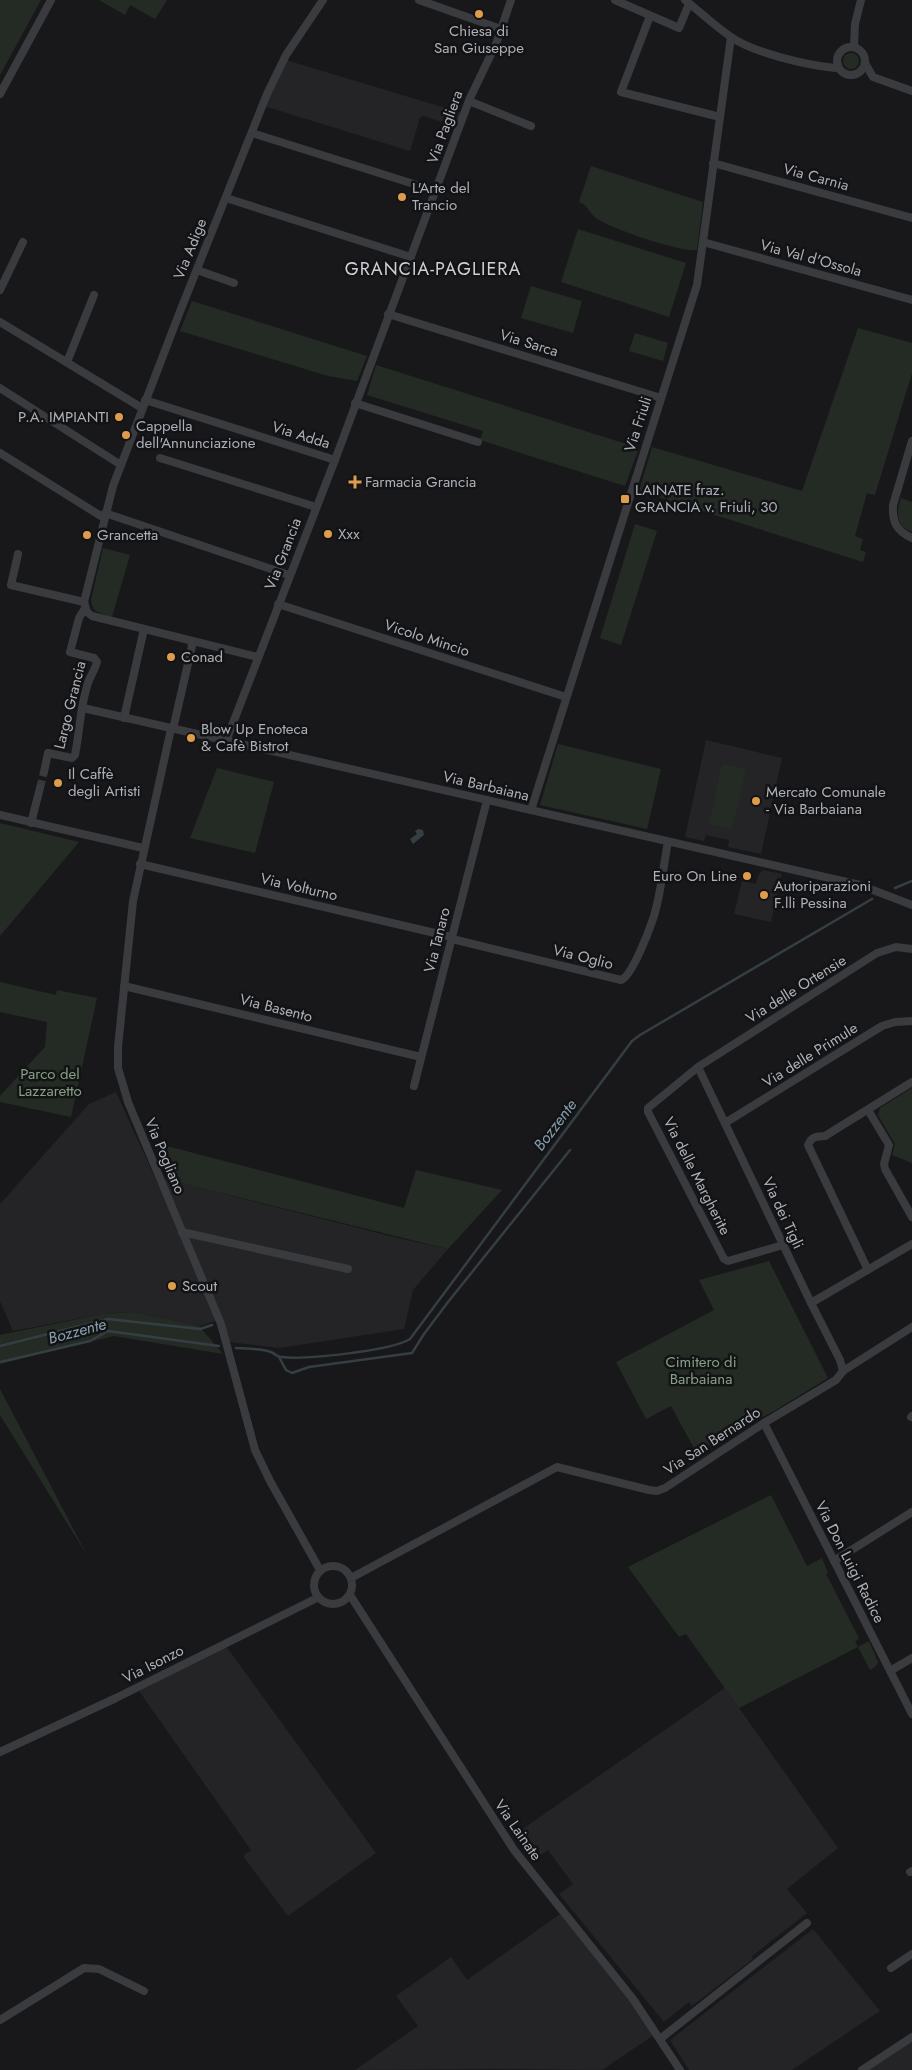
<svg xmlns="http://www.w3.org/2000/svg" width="912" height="2070" font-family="Jost,sans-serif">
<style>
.built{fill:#242426}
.green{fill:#242b25}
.water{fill:#343e43}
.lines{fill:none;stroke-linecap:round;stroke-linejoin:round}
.stream{stroke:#343e43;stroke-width:2.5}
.minor-tunnel{stroke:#36373a;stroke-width:8;stroke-dasharray:8 4;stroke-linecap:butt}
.minor{stroke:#393b3e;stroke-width:8}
.poi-dot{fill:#dd9d4d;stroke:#131315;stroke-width:2}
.labels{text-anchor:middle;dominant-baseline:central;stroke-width:5;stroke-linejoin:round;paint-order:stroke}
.poi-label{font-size:15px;fill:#acb1b8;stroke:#131315;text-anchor:start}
.street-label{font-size:15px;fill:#acb1b8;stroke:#131315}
.park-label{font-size:15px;fill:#86a085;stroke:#131315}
.water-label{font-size:16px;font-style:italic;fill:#87a0ae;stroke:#131315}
.quarter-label{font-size:18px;letter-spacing:1px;fill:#cccfd4;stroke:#131315}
</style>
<rect width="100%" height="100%" fill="#18181a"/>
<g class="built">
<polygon points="286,60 462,113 458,127 423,116 420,118 410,151 264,106"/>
<polygon points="706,740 782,758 761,854 728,847 729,840 706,835 704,841 685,837"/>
<polygon points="763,870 782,874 771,922 734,914 742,881 756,884 758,875"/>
<polygon points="116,1092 179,1231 216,1321 199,1326 134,1312 103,1314 13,1331 0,1301 0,1204 89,1104"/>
<polygon points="162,1178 398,1238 448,1249 413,1290 404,1329 279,1348 229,1342 188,1234"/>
<polygon points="226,1646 376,1853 288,1916 243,1856 251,1850 139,1691"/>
<polygon points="725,1688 838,1848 787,1889 807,1913 751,1957 753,1959 692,2006 689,2002 664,2022 559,1894 573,1884 548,1850 533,1860 514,1835"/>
<polygon points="560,1914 631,2000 654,2035 602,2070 496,2069 355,2070 418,2026 396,1996 451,1957 467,1980"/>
<polygon points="813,1929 880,2011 792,2070 689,2070 670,2040"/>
<polygon points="912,2038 912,2070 863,2070"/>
</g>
<g class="green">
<polygon points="0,0 41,0 0,75"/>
<polygon points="99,0 167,0 155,19 130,5 125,15"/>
<circle cx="851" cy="61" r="8"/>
<path d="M591,166L703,202L697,250C678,252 612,229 596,218C589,213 588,205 579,202Z"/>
<polygon points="578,229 686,263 669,317 561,282"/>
<polygon points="531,286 582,301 573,333 521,318"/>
<polygon points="192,301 367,356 357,381 328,376 180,331"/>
<polygon points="858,328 912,343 912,373 875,495 867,493 855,536 863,539 860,550 866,552 863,562 639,491 652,447 802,491"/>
<polygon points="635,333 668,343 663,361 629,351"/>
<polygon points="376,365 639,448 625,486 480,440 483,431 367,395"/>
<path d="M901,498L912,502V532C896,526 896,513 901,498Z"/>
<polygon points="635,524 657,531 621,645 600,638"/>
<path d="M103,548L130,555L112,617C101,613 92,613 91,600Z"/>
<polygon points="558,744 661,769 647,829 540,805"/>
<polygon points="722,764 746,769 732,829 709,824"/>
<polygon points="217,768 274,782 255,853 190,838"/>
<polygon points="0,823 79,842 0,936"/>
<polygon points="0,982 56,995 57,990 97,998 71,1117 0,1102 0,1096 45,1047 47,1022 0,1012"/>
<polygon points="912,1088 912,1163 892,1155 895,1144 878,1115 880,1108"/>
<polygon points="155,1143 404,1208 416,1170 502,1190 448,1249 169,1180"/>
<polygon points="769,1261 828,1378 774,1411 696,1452 671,1406 646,1419 616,1362 714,1310 699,1280"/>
<polygon points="134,1312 199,1326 223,1354 114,1336 0,1364 0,1335 103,1314"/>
<polygon points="0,1389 87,1555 0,1415"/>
<polygon points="771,1495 807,1566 822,1558 828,1573 826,1574 859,1638 855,1642 858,1647 869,1641 878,1662 876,1666 870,1670 858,1647 739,1708 686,1634 679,1637 628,1567"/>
</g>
<polygon class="water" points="418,829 423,830 424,835 413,844 410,839 417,834 415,831"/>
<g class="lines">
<g class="stream">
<polyline points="895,888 912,881"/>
<polyline points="0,1346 108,1319 200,1329 212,1325"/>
<path d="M236,1348C247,1349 260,1348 271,1352C274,1353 277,1357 281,1357C303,1360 391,1351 410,1339L632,1041L640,1035L872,899"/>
<polyline points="279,1357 286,1370 292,1373 309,1367 412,1353 424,1334 448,1302 570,1150"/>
<polyline points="0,1362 90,1341 108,1331 219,1346"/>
</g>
<polyline class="minor-tunnel" points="40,788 44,772"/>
<g class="minor">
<polyline points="419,0 501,29"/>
<polyline points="615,0 679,28 689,4"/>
<path d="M685,0C700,12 715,26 731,37C754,53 806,65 835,68L838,65"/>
<polyline points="650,16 621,92 720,117"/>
<polyline points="854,47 855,24 861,0"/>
<circle cx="851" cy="61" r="14"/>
<polyline points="865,63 873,77 912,91"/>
<polyline points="0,94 51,0"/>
<polyline points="469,101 531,126"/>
<polyline points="252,133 436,191"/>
<polyline points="713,163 912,218"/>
<polyline points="226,198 411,257"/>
<polyline points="703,242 912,300"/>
<polyline points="197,270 234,283"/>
<polyline points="0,290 23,242"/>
<polyline points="388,314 661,398"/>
<polyline points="0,322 142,408"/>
<polyline points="67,362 94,295"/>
<polyline points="0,388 121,465"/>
<polyline points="145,400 335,460"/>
<polyline points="355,403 478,442"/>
<path d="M912,441L893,505C892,521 896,531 912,538"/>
<polyline points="0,453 104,518"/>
<polyline points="160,458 316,507"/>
<polyline points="105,513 289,575"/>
<polyline points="18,554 11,585 84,602"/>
<polyline points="278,604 566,697"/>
<polyline points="258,657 92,616 87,612 84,602 113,486 179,314 267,94 286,55 323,0"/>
<polyline points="83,708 860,885 912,905"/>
<polyline points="124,718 144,629"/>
<polyline points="171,729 133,901 118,1047 118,1068 128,1102 221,1324 255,1450 270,1481 320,1570"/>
<polyline points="173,729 192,646 191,641"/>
<polyline points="226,741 335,460 470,98 496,44 511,0"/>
<path d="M44,772L48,753L72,758L75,755C80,731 80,704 89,680C92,674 95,669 97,662L94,658L70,652L79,618L85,608"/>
<polyline points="531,810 697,285 731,37"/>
<polyline points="0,815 143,848"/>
<polyline points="31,823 40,788"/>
<polyline points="140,864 452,937"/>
<path d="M452,939L621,980C632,976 649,931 653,919C661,895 663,867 668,842"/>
<polyline points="124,986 421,1057"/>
<polyline points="698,1067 811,1303 840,1360 843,1371"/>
<polyline points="414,1086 487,800"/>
<polyline points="868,1110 889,1145 884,1164 885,1169 912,1217"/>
<polyline points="725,1123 882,1026 895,1022 912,1021"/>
<polyline points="182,1232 348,1269"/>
<polyline points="783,1245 728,1261 724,1259 648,1112 648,1108 698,1067 877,953 896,947 912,949"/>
<path d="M868,1270L808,1145C812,1136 815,1137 825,1136L912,1082"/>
<polyline points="811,1303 912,1244"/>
<polyline points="911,1417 912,1416"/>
<polyline points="764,1423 912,1714"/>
<polyline points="834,1561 912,1512"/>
<circle cx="333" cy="1585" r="19"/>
<polyline points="351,1578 557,1467 649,1490 657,1491 665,1488 764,1423 836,1380 843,1371 912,1327"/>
<polyline points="350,1595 514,1850 633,1999 680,2070"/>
<polyline points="890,1671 912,1658"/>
<polyline points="0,1752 116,1698 317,1598"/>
<polyline points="910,1872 912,1871"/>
<polyline points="891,1968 912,1954"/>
<polyline points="0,2020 84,1968 99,1969 144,1991"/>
<polyline points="660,2039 807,1923"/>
<polyline points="862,2070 912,2037"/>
</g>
</g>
<g class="poi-dot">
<circle cx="479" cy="14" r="5"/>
<circle cx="402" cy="197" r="5"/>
<circle cx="119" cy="417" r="5"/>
<circle cx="126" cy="435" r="5"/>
<path d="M352.5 474.5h5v5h5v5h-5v5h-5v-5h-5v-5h5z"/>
<rect x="620" y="494" width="10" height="10" rx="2.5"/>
<circle cx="328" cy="534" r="5"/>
<circle cx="87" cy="535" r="5"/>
<circle cx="171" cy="657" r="5"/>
<circle cx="191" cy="738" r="5"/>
<circle cx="58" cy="783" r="5"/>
<circle cx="756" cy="801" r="5"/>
<circle cx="747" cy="876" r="5"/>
<circle cx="764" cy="895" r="5"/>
<circle cx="172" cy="1286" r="5"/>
</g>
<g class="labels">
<g class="poi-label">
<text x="479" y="31" text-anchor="middle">Chiesa di<tspan x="479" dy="17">San Giuseppe</tspan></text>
<text x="412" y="188">L'Arte del<tspan x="412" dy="17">Trancio</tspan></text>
<text x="109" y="417" text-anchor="end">P.A. IMPIANTI</text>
<text x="136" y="426">Cappella<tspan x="136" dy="17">dell'Annunciazione</tspan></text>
<text x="365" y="482">Farmacia Grancia</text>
<text x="635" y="490">LAINATE fraz.<tspan x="635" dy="17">GRANCIA v. Friuli, 30</tspan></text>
<text x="338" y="534">Xxx</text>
<text x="97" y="535">Grancetta</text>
<text x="181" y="657">Conad</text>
<text x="201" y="729">Blow Up Enoteca<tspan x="201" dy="17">&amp; Cafè Bistrot</tspan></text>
<text x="68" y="774">Il Caffè<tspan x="68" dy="17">degli Artisti</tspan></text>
<text x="766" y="792">Mercato Comunale<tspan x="766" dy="17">- Via Barbaiana</tspan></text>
<text x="737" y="876" text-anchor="end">Euro On Line</text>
<text x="774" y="886">Autoriparazioni<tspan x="774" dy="17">F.lli Pessina</tspan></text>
<text x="182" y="1286">Scout</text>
</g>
<g class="street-label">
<text transform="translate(445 127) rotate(-70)">Via Pagliera</text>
<text transform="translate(816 177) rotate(15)">Via Carnia</text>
<text transform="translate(190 249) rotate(-68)">Via Adige</text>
<text transform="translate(811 258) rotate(15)">Via Val d'Ossola</text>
<text transform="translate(529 343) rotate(17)">Via Sarca</text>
<text transform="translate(638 424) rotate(-72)">Via Friuli</text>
<text transform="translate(301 435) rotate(17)">Via Adda</text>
<text transform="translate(283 554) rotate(-69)">Via Grancia</text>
<text transform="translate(427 638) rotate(18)">Vicolo Mincio</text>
<text transform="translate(70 705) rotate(-76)">Largo Grancia</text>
<text transform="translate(486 786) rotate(13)">Via Barbaiana</text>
<text transform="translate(299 887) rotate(13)">Via Volturno</text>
<text transform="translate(437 940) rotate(-76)">Via Tanaro</text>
<text transform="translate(583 957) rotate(14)">Via Oglio</text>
<text transform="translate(796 989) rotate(-32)">Via delle Ortensie</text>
<text transform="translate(276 1008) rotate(14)">Via Basento</text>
<text transform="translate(810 1055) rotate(-32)">Via delle Primule</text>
<text transform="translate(165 1156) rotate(67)">Via Pogliano</text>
<text transform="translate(697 1176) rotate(63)">Via delle Margherite</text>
<text transform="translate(783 1213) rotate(65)">Via dei Tigli</text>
<text transform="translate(712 1441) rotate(-33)">Via San Bernardo</text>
<text transform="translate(850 1562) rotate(63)">Via Don Luigi Radice</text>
<text transform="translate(153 1664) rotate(-27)">Via Isonzo</text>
<text transform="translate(518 1830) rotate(55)">Via Lainate</text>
</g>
<g class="park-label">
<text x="50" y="1074">Parco del<tspan x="50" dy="17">Lazzaretto</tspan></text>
<text x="701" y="1362">Cimitero di<tspan x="701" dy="17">Barbaiana</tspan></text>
</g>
<g class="water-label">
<text transform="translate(555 1125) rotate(-53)">Bozzente</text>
<text transform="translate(77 1331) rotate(-15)">Bozzente</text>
</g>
<g class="quarter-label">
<text x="433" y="269">GRANCIA-PAGLIERA</text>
</g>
</g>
</svg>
